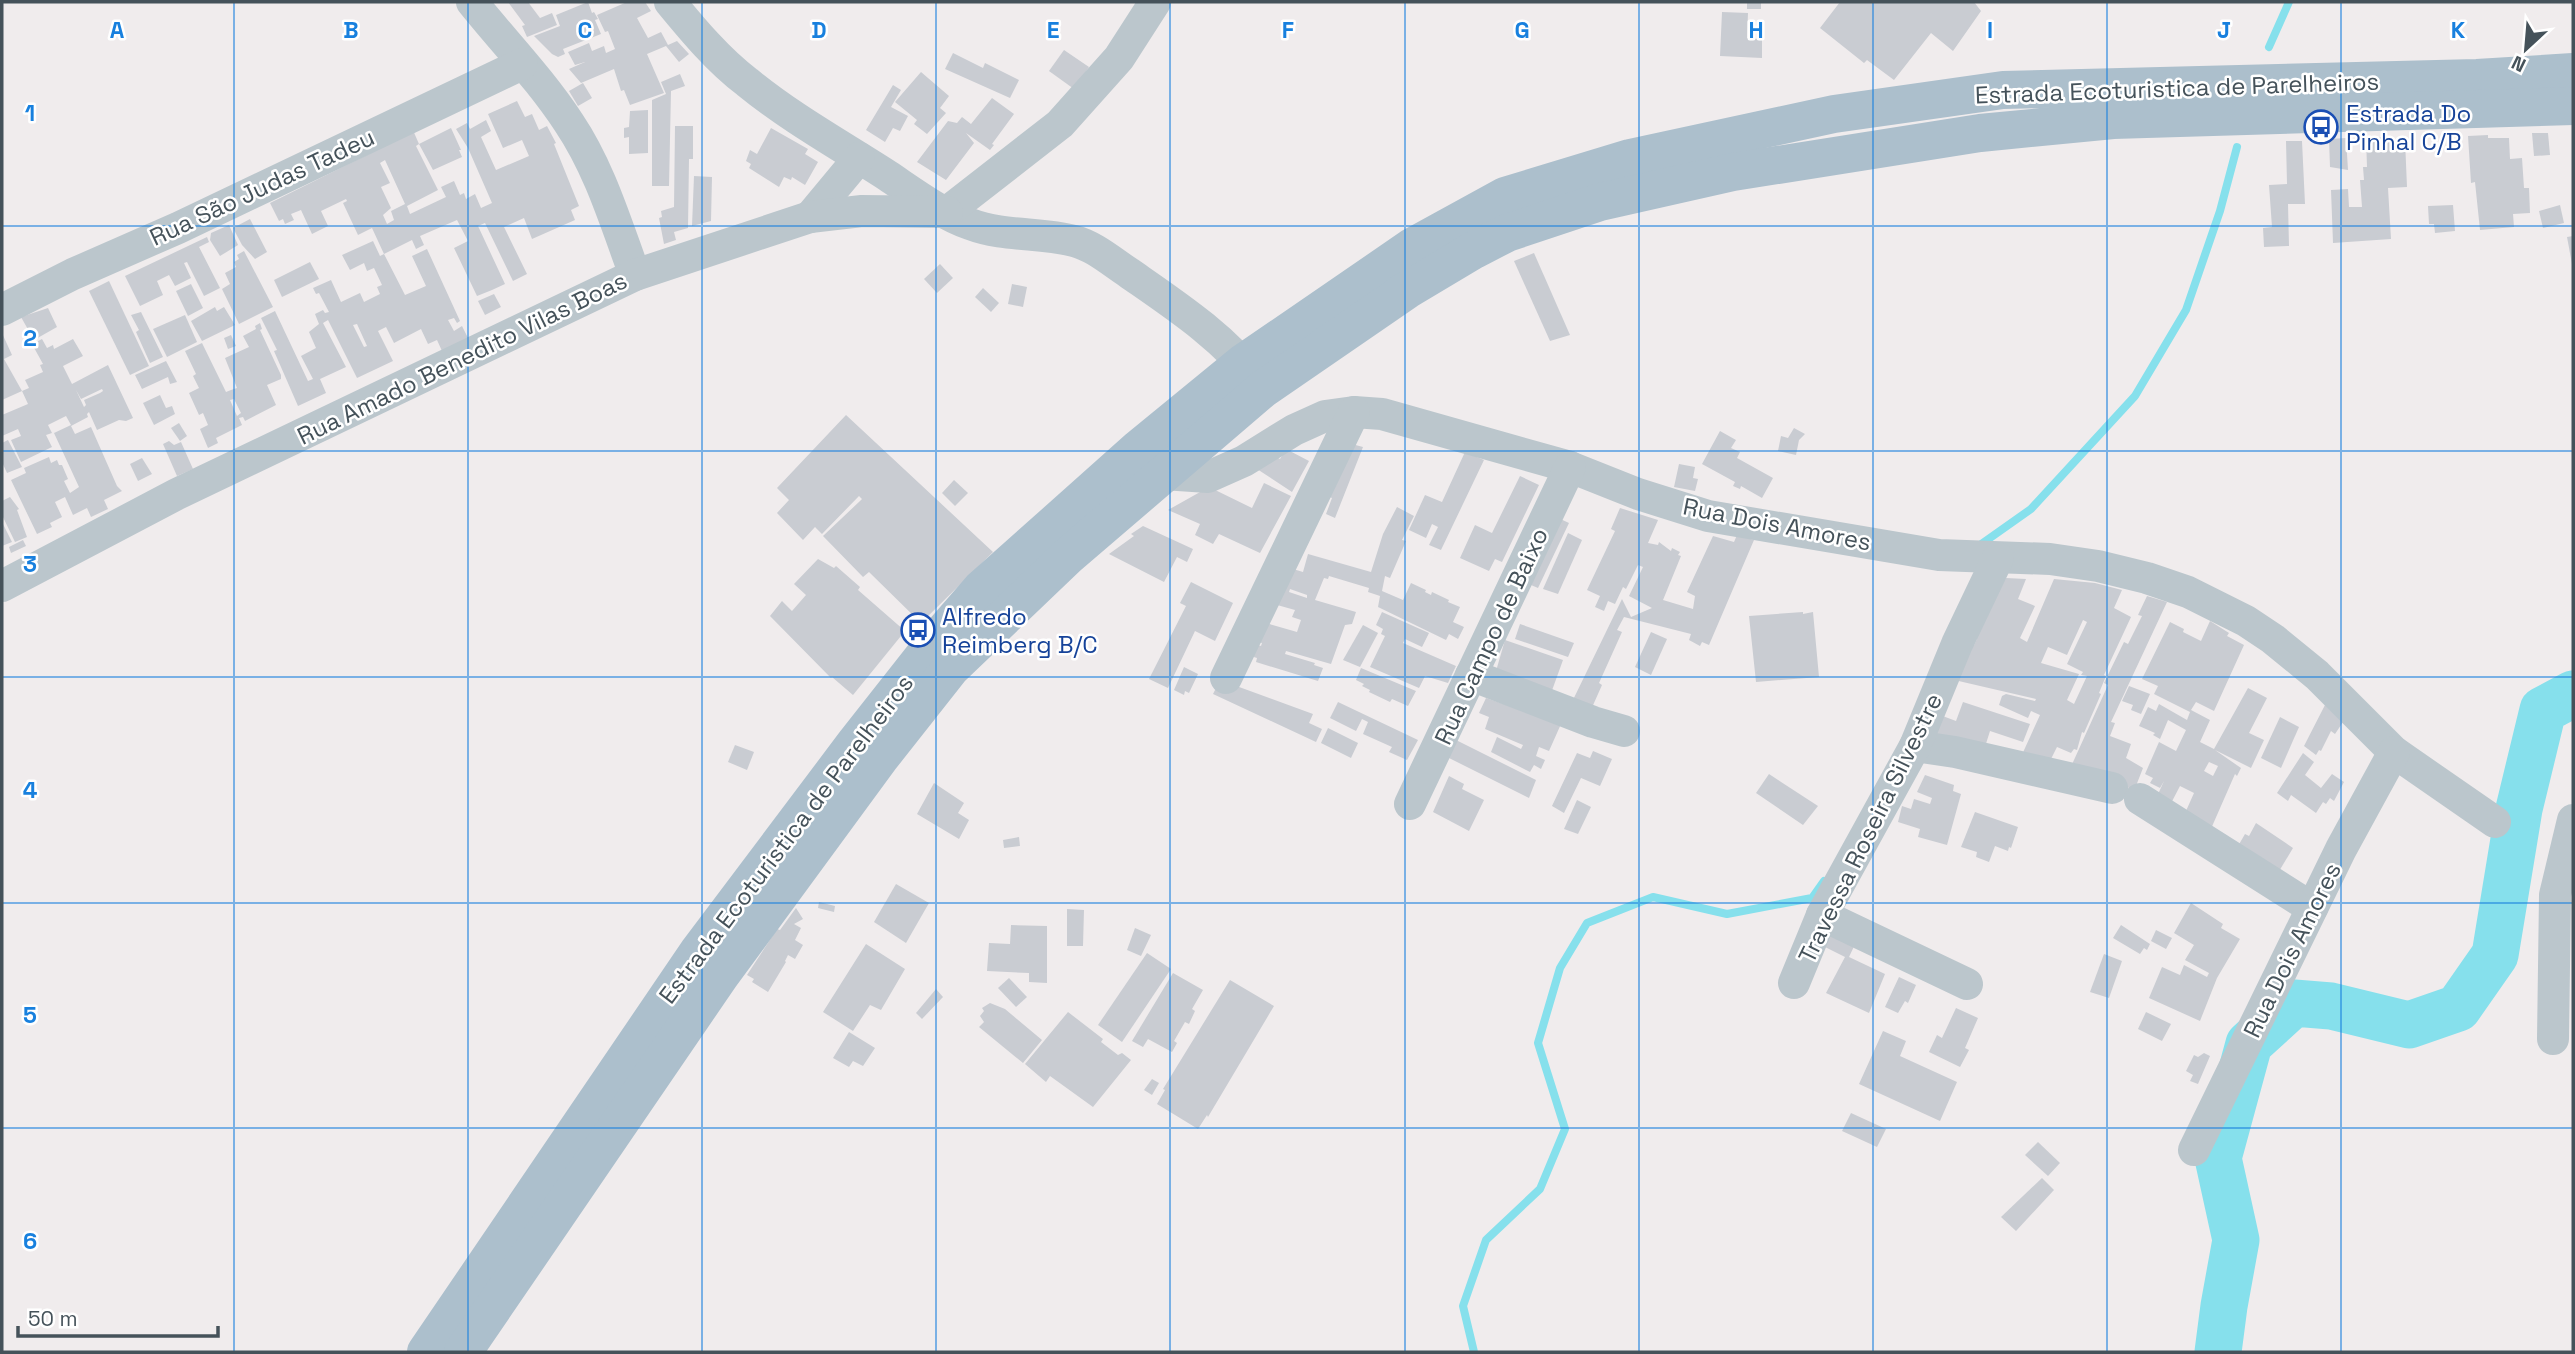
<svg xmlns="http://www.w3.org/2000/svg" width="2575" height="1354" font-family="'Space Grotesk',sans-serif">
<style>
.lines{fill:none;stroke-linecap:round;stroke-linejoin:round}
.stream{stroke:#86e0ec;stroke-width:8}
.river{stroke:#86e0ec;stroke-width:47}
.building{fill:#c9ccd2;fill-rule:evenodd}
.minor{stroke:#bbc6cc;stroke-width:32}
.major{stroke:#acbfcc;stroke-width:38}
.grid{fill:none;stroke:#1880de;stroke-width:2;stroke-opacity:0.55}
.labels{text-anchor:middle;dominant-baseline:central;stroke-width:5;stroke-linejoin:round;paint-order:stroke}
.street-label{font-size:24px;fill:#45525a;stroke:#fff}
.transit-label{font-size:24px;fill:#164399;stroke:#fff;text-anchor:start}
.grid-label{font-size:23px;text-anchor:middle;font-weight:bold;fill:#1880de;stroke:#fff;stroke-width:5;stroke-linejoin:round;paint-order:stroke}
</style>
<rect width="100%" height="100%" fill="#f0eced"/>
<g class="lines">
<g class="stream">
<polyline points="2269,47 2289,2"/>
<polyline points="1980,545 2031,509 2135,396 2186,310 2220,211 2237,147"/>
<polyline points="1474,1352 1463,1306 1486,1240 1540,1189 1565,1129 1538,1043 1560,968 1587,923 1653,897 1727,914 1812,898 1824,881"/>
</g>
<polyline class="river" points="2218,1352 2224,1306 2236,1240 2218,1158 2249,1044 2294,1003 2331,1006 2409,1025 2458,1008 2495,955 2519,809 2543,710 2573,694"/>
</g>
<g class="building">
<polygon points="508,2 528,2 540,18 552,13 557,25 527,37 522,26 525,25"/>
<polygon points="588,2 592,13 594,12 598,19 595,20 601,34 563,49 565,54 558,57 552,54 534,36 560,26 556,15"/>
<polygon points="627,2 645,2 651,11 637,18 648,38 661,32 668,45 677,41 689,54 679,62 666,46 647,54 664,93 630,105 624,90 621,91 614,69 581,83 569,69 585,62 575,65 568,52 589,43 592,51 604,46 606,53 615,49 608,31 605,32 597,15"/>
<rect x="1747" y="2" width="14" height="7"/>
<polygon points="1840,2 1974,2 1981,11 1953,51 1931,33 1894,80 1867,60 1864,63 1820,28"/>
<polygon points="1722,12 1748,13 1747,38 1762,39 1762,58 1720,56"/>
<polygon points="1064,50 1089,67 1074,89 1049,71"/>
<polygon points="953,53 983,68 985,63 1019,80 1010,98 945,69"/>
<polygon points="921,72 949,96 940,108 946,113 927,134 914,124 917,120 895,102"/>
<polygon points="680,74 685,86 671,91 669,186 652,186 652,100 666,94 661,82"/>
<polygon points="583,83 592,98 578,106 569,91"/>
<polygon points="893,85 901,90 891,107 908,116 900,131 893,128 885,142 866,130"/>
<polygon points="992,98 1014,114 992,144 994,145 990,150 966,133 974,143 946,180 917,162 948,121 957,123 962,117 971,124"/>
<path d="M517,101L525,117L532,114L539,130L547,126L556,143L554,144L579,206L571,210L575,220L532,239L524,218L504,227L527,274L513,281L485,223L478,226L505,284L492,290L477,296L454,248L468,241L457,220L420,236L424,245L416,249L412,240L384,254L372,228L358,235L343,203L347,201L346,199L321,211L328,226L312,234L301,210L291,214L294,220L285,224L283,219L279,221L270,203L379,149L412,128L419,144L416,146L438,190L407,206L410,214L446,197L441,187L454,181L460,195L464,193L466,199L475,194L481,208L492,203L468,148L456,129L467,123L470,129L486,120L491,131L481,137L496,170L529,156L522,140L503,148L488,114ZM385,160L405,204L391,211L394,220L387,224L383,215L391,208L381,187L390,183L380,163Z"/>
<polygon points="648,110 648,153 629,154 629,137 624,138 624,128 629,127 630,111"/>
<polygon points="675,126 693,126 693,159 689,159 688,228 674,232 676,240 664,244 659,218 662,217 661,211 674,207"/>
<polygon points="451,128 461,150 459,150 462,157 433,170 419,144"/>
<polygon points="771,128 808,149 805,154 818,162 805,185 792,177 791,180 784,177 779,187 749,168 751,164 746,161 750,150 757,154"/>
<polygon points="2532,133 2548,133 2550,155 2534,156"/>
<polygon points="2488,135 2488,138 2509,138 2510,159 2522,158 2524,188 2529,188 2530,213 2513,214 2514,227 2480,230 2475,182 2471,183 2468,136"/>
<polygon points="2366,137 2385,137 2385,140 2405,140 2407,187 2388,188 2391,239 2333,243 2331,190 2348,189 2349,207 2362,207 2360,180 2364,180 2363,167 2367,167"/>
<polygon points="2346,138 2348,170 2330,167 2329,139"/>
<polygon points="2286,141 2302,141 2305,204 2288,204 2289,246 2264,247 2263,228 2272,227 2269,185 2287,184"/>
<polygon points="694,176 712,177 711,221 692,226"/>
<polygon points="2453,205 2455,231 2435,233 2434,224 2429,224 2428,206"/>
<polygon points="2560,205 2564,223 2543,228 2539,211"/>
<polygon points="250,219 267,252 255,259 242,245 233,228"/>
<polygon points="229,225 238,245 220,256 210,240 211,233"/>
<polygon points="2573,236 2573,264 2572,264 2567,237"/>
<polygon points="207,237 209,242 199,247 220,288 204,296 187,262 184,263 191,278 175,286 169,275 157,281 163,295 140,306 125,276"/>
<path d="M373,241L380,256L384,254L405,295L426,286L412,256L427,249L460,321L457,323L454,318L448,320L454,331L462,326L468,338L442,351L437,340L428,344L421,329L394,343L386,327L378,331L393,361L357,378L328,320L323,323L346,367L320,379L326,393L298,406L274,351L277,350L261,318L275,311L308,381L313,379L301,356L316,348L309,332L319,324L315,314L323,310L325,313L329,312L319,293L316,294L313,288L331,280L341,302L360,293L364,302L380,294L377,287L382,285L374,268L367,271L364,263L350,270L342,255ZM357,324L367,346L364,347L353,325Z"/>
<polygon points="244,251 273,307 239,324 222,289 230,284 225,273 236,267 234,262 239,259 237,255"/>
<polygon points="1534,253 1570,335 1550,341 1514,261"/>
<polygon points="310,262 319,279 282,297 274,280"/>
<polygon points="940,264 953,278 937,293 924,279"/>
<polygon points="109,281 149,366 130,375 89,291"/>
<polygon points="191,284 203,308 188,316 176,291"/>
<polygon points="1012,284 1027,287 1023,307 1008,304"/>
<polygon points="983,288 999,303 991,312 975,297"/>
<polygon points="494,294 501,307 485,315 478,301"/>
<polygon points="215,307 217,311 224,307 235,325 202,341 191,321"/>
<polygon points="48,308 57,327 34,340 21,317"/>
<polygon points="141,312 163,357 150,363 136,332 139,330 131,315"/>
<polygon points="185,315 197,342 167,357 153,329"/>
<path d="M260,323L262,329L260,330L281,375V379L267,385L276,405L245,421L243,417L239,418L242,425L216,438L218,443L208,448L200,429L208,425L203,413L199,415L189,393L199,388L193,376L196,374L185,351L202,343L226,392L231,390L237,388L225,358L249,347L243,336L256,329L255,326ZM234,399L241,413L237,416L230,400Z"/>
<polygon points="2,333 12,355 4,359 22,391 2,400"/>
<polygon points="231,335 236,346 228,349 224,338"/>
<path d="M42,339L47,348L53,345L54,349L73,339L83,356L63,366L72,384L108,365L133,418L126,421L119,420L97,430L89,412L87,414L88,417L71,426L75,434L91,427L117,486L122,491L104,500L108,509L91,517L87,508L73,515L65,497L55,502L62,517L50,523L52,527L37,534L11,480L26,473L24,468L49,457L51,463L57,460L59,465H62L68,479L64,481L70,493L79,487L54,433L71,425L66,416L48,425L52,433L46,435L52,447L21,462L11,440L21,436L18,429L2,436V415L28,404L22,391L29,388L25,380L43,372L40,365L43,364L32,344ZM102,389L103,391L100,393L84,400L86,405L84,407L76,390L81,399Z"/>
<polygon points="166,361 177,382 170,384 168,377 142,389 135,375"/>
<polygon points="160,395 166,408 172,406 175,414 154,425 143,403"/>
<polygon points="846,415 993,552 921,623 869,572 863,577 823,536 860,501 862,499 859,496 822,534 815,527 803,540 777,513 789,500 777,488"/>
<polygon points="179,423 187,436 180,441 171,428"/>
<polygon points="1794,428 1805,434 1799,440 1796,455 1778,451 1781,436 1788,438"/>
<polygon points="1720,431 1736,440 1731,448 1740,452 1737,458 1773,478 1762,498 1741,486 1740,489 1733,486 1735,482 1702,464"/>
<polygon points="8,440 22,467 7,473 2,462 2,443"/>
<polygon points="169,441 174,445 181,442 193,469 177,476 163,444"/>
<polygon points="1348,443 1363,447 1335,518 1326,514 1332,498 1327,496"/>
<polygon points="1286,449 1309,461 1292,492 1257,469 1268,452 1280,459"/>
<polygon points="1465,452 1484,460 1441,550 1429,545 1438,527 1432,524 1426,538 1409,530 1425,495 1442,502"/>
<polygon points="142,458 152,474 138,481 130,464"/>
<polygon points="1679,464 1695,467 1693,478 1698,479 1695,491 1674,487"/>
<polygon points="1520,476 1539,485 1502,562 1495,559 1489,571 1460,558 1475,525 1492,533"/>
<polygon points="954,480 968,493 955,506 942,493"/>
<polygon points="1264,483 1291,496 1260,553 1219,534 1213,544 1195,535 1200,524 1168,510 1209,487 1252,508"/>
<polygon points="10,497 19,509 17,510 27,537 15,542 2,515 2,501"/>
<path d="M1397,507L1414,516L1402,540L1406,541L1390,578L1385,576L1382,591L1403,600L1411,583L1426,590L1425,592L1431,595L1432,592L1449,600L1448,602L1460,607L1453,622L1464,627L1458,639L1449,634L1446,640L1378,607L1380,596L1368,592L1369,588L1329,576L1328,579L1324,578L1315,600L1356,612L1352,624L1345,625L1331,664L1286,651L1285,654L1315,663L1314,665L1323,668L1318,681L1256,662L1257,658L1241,653L1245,641L1261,646L1262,643L1246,639L1255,620L1297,632L1301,620L1292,617L1295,610L1263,601L1283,566L1303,572L1308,554L1371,572L1383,534ZM1290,589L1307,595V598L1289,592Z"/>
<polygon points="1620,508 1658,520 1648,543 1658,545 1659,542 1671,551 1672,548 1680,552 1678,555 1681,556 1663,600 1693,609 1695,596 1687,592 1713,536 1734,542 1737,535 1754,540 1709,645 1702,642 1700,646 1689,640 1691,634 1624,617 1617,630 1622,632 1599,683 1602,685 1590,712 1571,704 1622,599 1631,617 1652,608 1629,596 1643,567 1638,565 1626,589 1623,587 1615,604 1608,601 1604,611 1595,607 1600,596 1587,590 1615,531 1611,529"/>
<polygon points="1554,516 1569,523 1538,588 1522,581"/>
<polygon points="2,522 12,542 2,546"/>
<polygon points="1143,526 1193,549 1187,562 1177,557 1164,582 1109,554 1134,536 1131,534"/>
<polygon points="1568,533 1582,540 1558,594 1543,589"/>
<polygon points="23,540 26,546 11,553 9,547"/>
<polygon points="818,559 834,568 836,566 860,587 858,590 905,631 853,695 832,677 831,678 770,616 782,601 792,611 806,595 794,584"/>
<path d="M2006,578L2026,579L2018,599L2035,606L2020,638L2027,642L2054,579L2095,583L2122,590L2114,608L2131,617L2104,675L2106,676L2099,693L2101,694L2084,733L2082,732L2077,750L2074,749L2071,753L2057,747L2047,767L2020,759L2040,715L2031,711L2028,718L1999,705L2002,696L2006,694L2035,701L2036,699L1950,679L1965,642L1974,645L1977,639L1970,636ZM2083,620L2087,622L2067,664L2083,672L2081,675L2087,676L2074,704L2067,700L2079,674L2041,663L2048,647L2067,655Z"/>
<polygon points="1191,582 1233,603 1215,641 1195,631 1168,688 1149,679 1186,606 1180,603"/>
<polygon points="2147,596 2167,602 2111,722 2115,723 2110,736 2131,744 2126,758 2143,768 2134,791 2117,781 2069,771 2108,685 2104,683 2124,642 2128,644 2142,616 2138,615"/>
<polygon points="1382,612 1429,633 1422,647 1405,639 1403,643 1456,666 1448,683 1425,676 1419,688 1370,667 1385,636 1381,634 1383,629 1376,625"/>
<polygon points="1803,612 1803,614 1813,612 1819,677 1756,682 1749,616"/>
<path d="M2210,621L2229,633L2227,636L2244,645L2214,711L2196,702L2191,710L2210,720L2200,742L2214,749L2248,688L2267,698L2249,733L2264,740L2251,768L2215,750L2241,768L2237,776L2235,774L2210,831L2182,820L2194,793L2180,786L2168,809L2154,803L2164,781L2160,788L2150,783L2153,778L2145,774L2159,742L2176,751L2186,730L2168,720L2160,739L2153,735L2155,733L2139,726L2148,707L2156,711L2159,704L2187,720L2190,712L2154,694L2158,686L2142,679L2170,622L2184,629L2183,632L2201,641ZM2209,762L2218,766L2213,776L2204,771Z"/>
<polygon points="1520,624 1574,643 1568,657 1515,639"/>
<polygon points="1363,625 1378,633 1360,667 1343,660"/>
<polygon points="1651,632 1667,639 1651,675 1635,667"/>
<polygon points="1505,640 1563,660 1550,696 1496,671"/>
<polygon points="1184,667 1198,674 1189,693 1185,691 1184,695 1174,690"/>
<polygon points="1361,668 1416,691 1408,706 1392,699 1390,702 1369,692 1370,690 1362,686 1364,684 1356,680"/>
<polygon points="1220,680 1313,714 1309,723 1322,729 1316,742 1213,694"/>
<polygon points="2129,686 2150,694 2141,714 2131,710 2133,705 2122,701"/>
<polygon points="1486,698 1561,724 1549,751 1539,747 1536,756 1545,760 1541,769 1534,765 1530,772 1491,752 1497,737 1521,749 1523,745 1485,729 1489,717 1479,713"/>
<polygon points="1338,702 1418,740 1407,760 1389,752 1392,747 1363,734 1368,722 1362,719 1356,731 1330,718"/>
<polygon points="1963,702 2030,724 2023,742 1990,731 1984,750 1934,733 1940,715 1956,721"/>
<polygon points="2325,705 2343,722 2335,734 2331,731 2321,751 2319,750 2316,755 2304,746"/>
<polygon points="2280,717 2299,727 2281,768 2261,758"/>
<polygon points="1328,728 1358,743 1351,758 1321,743"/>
<polygon points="1450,737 1536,780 1529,798 1441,754"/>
<polygon points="735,745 754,752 747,770 728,762"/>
<polygon points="1593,751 1612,759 1600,786 1581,778 1564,813 1552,806 1577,753 1590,758"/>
<polygon points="2303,753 2314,762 2305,775 2321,788 2332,774 2344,782 2334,801 2330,798 2326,804 2323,802 2316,813 2291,795 2288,801 2277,793"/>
<polygon points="1769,774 1818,806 1803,825 1756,793"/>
<polygon points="1925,775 1954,785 1953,791 1961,794 1947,845 1918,837 1920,829 1898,822 1902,806 1911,809 1914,799 1930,804 1932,798 1917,792"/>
<polygon points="1449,776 1464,784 1462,789 1484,800 1469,831 1433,812"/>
<polygon points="934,783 964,803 958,813 969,820 959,839 917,814"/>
<polygon points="1577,800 1591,807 1578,834 1564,829"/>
<polygon points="1975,812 2018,827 2011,848 2009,847 2008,851 1995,846 1989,862 1976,857 1977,852 1961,847"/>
<polygon points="2256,823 2293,848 2275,878 2234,853 2245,834 2249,836"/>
<polygon points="1019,837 1020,846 1004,848 1003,840"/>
<polygon points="896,884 929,903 906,943 874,922"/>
<polygon points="819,902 835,906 834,912 818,908"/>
<polygon points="2191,903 2223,924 2221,928 2240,939 2217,978 2200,1021 2149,998 2162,967 2180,975 2184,965 2207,977 2209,973 2185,960 2194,945 2174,933"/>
<polygon points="796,908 803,919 794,924 801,928 795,940 803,945 795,959 788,955 785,961 786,962 768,992 752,982 754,979 747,975 777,929 780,930"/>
<polygon points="1067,909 1084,910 1083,946 1067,946"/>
<polygon points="1011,925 1047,926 1047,983 1029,982 1029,973 987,971 989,943 1010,944"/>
<polygon points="2121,925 2150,944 2147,950 2144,948 2140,954 2113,938"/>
<polygon points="1832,927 1858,938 1849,957 1885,974 1869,1013 1826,993 1845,957 1823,946"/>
<polygon points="1135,928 1151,935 1141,956 1127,950"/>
<polygon points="2156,930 2172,938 2166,949 2151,941"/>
<polygon points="866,944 905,969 881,1010 870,1005 853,1031 823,1012"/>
<polygon points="1147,953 1171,969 1122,1042 1098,1025"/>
<polygon points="2104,954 2122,961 2109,998 2090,992"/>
<polygon points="1173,973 1203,990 1192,1009 1195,1011 1189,1024 1185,1022 1174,1041 1177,1043 1172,1052 1148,1039 1143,1047 1132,1041"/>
<polygon points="1899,977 1916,985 1908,1003 1905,1001 1898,1013 1885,1007"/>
<polygon points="1009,978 1027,997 1016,1007 998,988"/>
<polygon points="1230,980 1274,1006 1208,1117 1207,1115 1198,1129 1157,1104 1165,1090 1163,1089"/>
<polygon points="936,989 943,997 922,1019 916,1013"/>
<polygon points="990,1003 1005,1009 1042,1040 1023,1063 979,1027 984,1022 980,1016 984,1011 982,1008"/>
<polygon points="1956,1008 1978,1018 1965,1048 1969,1050 1960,1067 1929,1052 1937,1035 1942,1038"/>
<polygon points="1068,1012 1103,1039 1101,1042 1118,1055 1122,1053 1131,1060 1093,1107 1050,1076 1046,1082 1025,1064"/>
<polygon points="2146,1012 2171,1024 2162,1041 2138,1029"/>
<polygon points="1883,1031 1906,1041 1900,1056 1957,1082 1940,1121 1859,1084"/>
<polygon points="849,1032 875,1048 863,1066 853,1061 849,1067 833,1058"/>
<polygon points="2204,1053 2210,1056 2198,1084 2190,1081 2193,1075 2186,1071 2194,1055 2198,1057"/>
<polygon points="1152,1079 1159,1083 1152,1095 1144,1090"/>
<polygon points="1851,1113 1886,1129 1877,1147 1842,1131"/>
<polygon points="2038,1142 2060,1163 2048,1176 2025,1155"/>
<polygon points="2042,1178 2054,1190 2016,1231 2001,1217"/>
</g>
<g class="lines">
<g class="minor">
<path d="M472,2C504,42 541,80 569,123C600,169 616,224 635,275"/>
<path d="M670,2C693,30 718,60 747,82C791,118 840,145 888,176C912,192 943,215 970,224C1004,237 1040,232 1074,241C1094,246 1112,262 1129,273C1175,305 1224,337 1258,382"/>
<polyline points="947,212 1060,124 1119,58 1155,2"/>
<polyline points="810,217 859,158"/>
<polyline points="2,310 73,274 178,228 522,64"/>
<polyline points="1152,463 1163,474 1208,477 1244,461 1294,430 1325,416 1354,412 1382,414 1570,467 1638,494 1708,516 1939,555 2050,559 2098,566 2147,578 2188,592 2246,621 2273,639 2317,675 2394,752 2495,822"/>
<polyline points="2,586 177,494 635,275 810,217 862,211 947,212"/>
<polyline points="1471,675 1593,722 1624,731"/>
<polyline points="1226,678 1354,412"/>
<polyline points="1915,746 1955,752 2112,788"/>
<polyline points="2140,799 2312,908"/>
<polyline points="1410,804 1570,467"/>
<polyline points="1822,915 1967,984"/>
<polyline points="1794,983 1822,915 1915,746 1957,644 1998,558"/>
<polyline points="2553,1039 2555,895 2573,820"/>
<polyline points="2194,1150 2341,849 2394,752"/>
</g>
<g class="major">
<polyline points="426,1352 698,952 856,742 934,643 981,589 1138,449 1243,363 1412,247 1505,196 1630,158 1834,114 2003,90 2477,78 2573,72"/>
<polyline points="463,1352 720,976 880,758 951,668 1068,556 1263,389 1407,290 1474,250 1507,233 1600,202 1733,172 1980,133 2113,120 2573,106"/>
</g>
</g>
<path class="grid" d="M234,2V1352M468,2V1352M702,2V1352M936,2V1352M1170,2V1352M1405,2V1352M1639,2V1352M1873,2V1352M2107,2V1352M2341,2V1352M2,226H2573M2,451H2573M2,677H2573M2,903H2573M2,1128H2573"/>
<defs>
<symbol id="bus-ring" viewBox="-11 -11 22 22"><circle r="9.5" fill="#fff" stroke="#1a4fb4" stroke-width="1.5"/><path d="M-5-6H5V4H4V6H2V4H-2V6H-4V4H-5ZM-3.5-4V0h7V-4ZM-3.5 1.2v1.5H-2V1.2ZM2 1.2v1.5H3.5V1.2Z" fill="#1a4fb4"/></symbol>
</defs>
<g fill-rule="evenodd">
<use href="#bus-ring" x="2302" y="108" width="38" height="38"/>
<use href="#bus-ring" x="899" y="611" width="38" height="38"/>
</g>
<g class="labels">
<g class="street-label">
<text transform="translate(2177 88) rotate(-2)">Estrada Ecoturistica de Parelheiros</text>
<text transform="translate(262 187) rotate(-25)">Rua São Judas Tadeu</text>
<text transform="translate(462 358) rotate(-26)">Rua Amado Benedito Vilas Boas</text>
<text transform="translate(1777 524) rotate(11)">Rua Dois Amores</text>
<text transform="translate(1491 636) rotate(-65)">Rua Campo de Baixo</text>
<text transform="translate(1870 828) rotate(-64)">Travessa Roseira Silvestre</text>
<text transform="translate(786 839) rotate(-53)">Estrada Ecoturistica de Parelheiros</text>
<text transform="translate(2292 950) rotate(-64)">Rua Dois Amores</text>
</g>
<g class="transit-label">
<text x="2346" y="113">Estrada Do<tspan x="2346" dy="28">Pinhal C/B</tspan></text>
<text x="942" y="616">Alfredo<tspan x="942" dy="28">Reimberg B/C</tspan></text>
</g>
</g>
<g class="grid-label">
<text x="117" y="38">A</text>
<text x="351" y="38">B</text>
<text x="585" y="38">C</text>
<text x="819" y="38">D</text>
<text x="1053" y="38">E</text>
<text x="1288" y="38">F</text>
<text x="1522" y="38">G</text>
<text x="1756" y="38">H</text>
<text x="1990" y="38">I</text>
<text x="2224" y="38">J</text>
<text x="2458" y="38">K</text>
<text x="30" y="121">1</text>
<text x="30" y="346">2</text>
<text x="30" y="572">3</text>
<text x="30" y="798">4</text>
<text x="30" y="1023">5</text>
<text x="30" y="1249">6</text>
</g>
<rect width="2575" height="1354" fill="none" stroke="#45525a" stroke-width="7"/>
<g transform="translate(2526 49) rotate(206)" stroke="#ffffff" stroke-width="5" paint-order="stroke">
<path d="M0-5L12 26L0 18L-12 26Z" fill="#45525a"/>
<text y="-10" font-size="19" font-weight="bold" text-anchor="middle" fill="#45525a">N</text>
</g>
<path d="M18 1326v10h200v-10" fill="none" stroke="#45525a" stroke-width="3.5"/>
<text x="28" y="1326" font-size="21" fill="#45525a" stroke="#ffffff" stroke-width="5" paint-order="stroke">50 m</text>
</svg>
